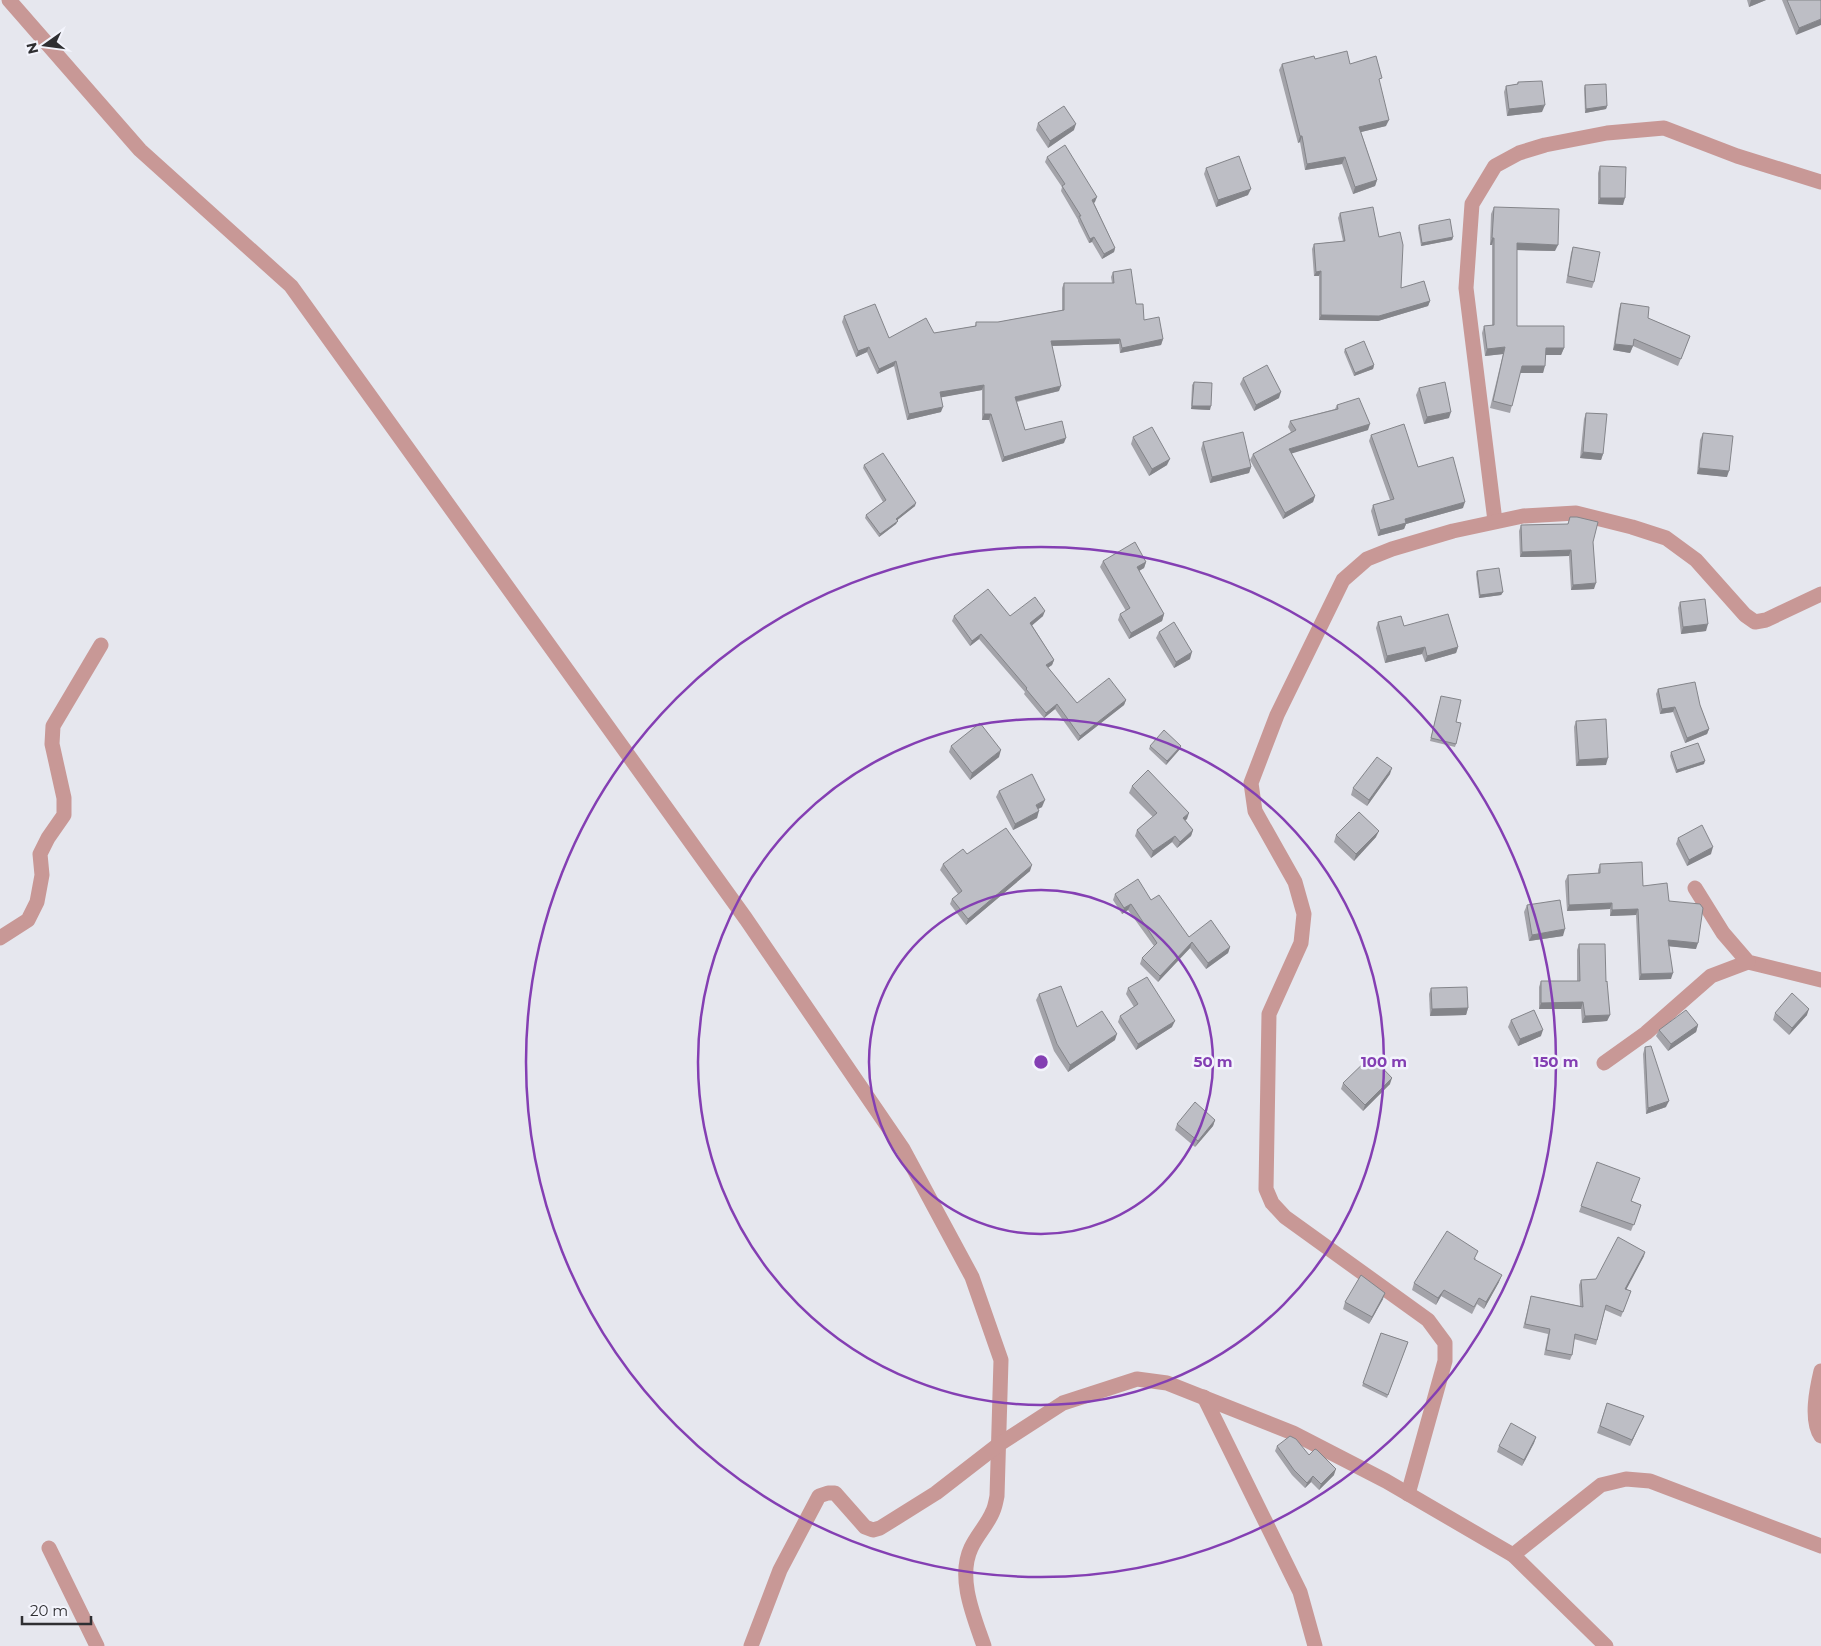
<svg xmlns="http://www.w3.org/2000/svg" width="1821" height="1646" font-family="Montserrat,sans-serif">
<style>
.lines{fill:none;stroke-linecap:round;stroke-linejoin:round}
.street{stroke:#c89896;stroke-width:15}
.wall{fill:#a3a3a9}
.shaded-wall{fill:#84858a}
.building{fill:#bdbec5;stroke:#84858a}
.ring{fill:none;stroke:#843fb3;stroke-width:2.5}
.centre{fill:#843fb3;stroke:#f3f4fc;stroke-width:2.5}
.ring-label{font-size:15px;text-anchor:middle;font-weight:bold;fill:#843fb3;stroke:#f3f4fc;stroke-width:5;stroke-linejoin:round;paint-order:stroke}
</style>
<rect width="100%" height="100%" fill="#e6e7ee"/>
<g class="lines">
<g class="street">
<path d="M9,0L140,150L291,286L746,919L903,1149L972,1277L1001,1360L997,1496C996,1501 995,1507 993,1511C988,1524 977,1535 971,1548C957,1578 974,1617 984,1646"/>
<polyline points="1495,521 1466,288 1472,204 1495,166 1519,153 1545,145 1607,133 1664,128 1737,156 1821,182"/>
<polyline points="1695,888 1723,933 1748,962 1821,980"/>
<polyline points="0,938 28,920 37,902 42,875 40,854 48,838 64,815 64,798 52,744 53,726 101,645"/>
<polyline points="1604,1063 1646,1033 1711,976 1748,962"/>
<path d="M1821,1371C1817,1388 1810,1420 1821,1436"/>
<polyline points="1204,1397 1300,1592 1315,1646"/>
<polyline points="1408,1494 1445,1361 1445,1343 1428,1320 1285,1217 1272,1203 1266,1189 1269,1014 1301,943 1304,914 1295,882 1255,811 1251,783 1277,715 1343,580 1367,559 1392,549 1453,531 1523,516 1576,513 1632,527 1666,538 1696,560 1745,615 1755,622 1766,620 1821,594"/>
<polyline points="49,1548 97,1646"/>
<polyline points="1513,1555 1601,1485 1626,1479 1650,1481 1821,1546"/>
<polyline points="751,1646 780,1570 819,1496 828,1493 835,1493 865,1527 873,1530 880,1528 936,1493 998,1445 1063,1403 1137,1379 1167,1383 1293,1433 1386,1481 1513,1555 1606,1646"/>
</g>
</g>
<g class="wall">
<polygon points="1747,0 1766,0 1749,7"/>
<polygon points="1782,0 1821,0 1796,35"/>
<polygon points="1315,59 1350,64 1380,84 1386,126 1361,132 1377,180 1375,186 1353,194 1342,164 1305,170 1300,142 1298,143 1279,70 1282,64"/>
<polygon points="1518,82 1542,112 1507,116 1504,92 1506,86 1517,84"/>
<polygon points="1585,85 1607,106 1606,109 1585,113 1584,88"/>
<polygon points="1038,123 1074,130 1048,148 1036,130"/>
<polygon points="1047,157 1095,202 1094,203 1115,248 1114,252 1102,259 1092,242 1089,243 1078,221 1078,220 1061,191 1062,187 1045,162"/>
<polygon points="1600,166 1623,205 1598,204 1598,173"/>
<polygon points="1206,168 1248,195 1216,207 1204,174"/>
<polygon points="1494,207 1555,251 1517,250 1517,326 1564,348 1561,355 1546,355 1543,373 1520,373 1510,413 1490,408 1503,354 1485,356 1482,333 1484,326 1492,325 1492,245 1490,245 1491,214"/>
<polygon points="1340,213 1379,237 1401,288 1430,301 1428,306 1378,321 1319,320 1319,276 1314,276 1312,249 1314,244 1343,241 1338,218"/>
<polygon points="1419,225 1453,237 1452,240 1421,246 1418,228"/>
<polygon points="1573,247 1594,282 1592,288 1566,283 1571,253"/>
<polygon points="1113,272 1136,304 1144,320 1163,339 1161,345 1120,353 1119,344 1052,346 1059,391 1017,402 1025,430 1064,443 1002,462 989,420 982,420 982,390 941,397 941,412 907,420 894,366 877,374 867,352 856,357 842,322 844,316 889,338 934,333 975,326 976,322 998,322 1062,310 1062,288 1064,283 1112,283 1111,277"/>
<polygon points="1621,303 1648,318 1690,336 1678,366 1633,346 1630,353 1613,350 1619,309"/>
<polygon points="1345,349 1374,365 1373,369 1354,376 1344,352"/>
<polygon points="1243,378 1279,398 1254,411 1240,384"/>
<polygon points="1194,382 1210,410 1191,409 1192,385"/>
<polygon points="1419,388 1449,418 1424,424 1416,395"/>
<polygon points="1337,405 1368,430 1291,453 1315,496 1313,502 1283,519 1250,460 1253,454 1291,432 1288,427 1290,421 1335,409"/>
<polygon points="1586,413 1603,454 1601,460 1580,458 1584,419"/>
<polygon points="1703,433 1727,477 1697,474 1700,440"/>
<polygon points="1371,435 1418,467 1463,508 1406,524 1404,529 1378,536 1371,511 1373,505 1390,500 1369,441"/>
<polygon points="1133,437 1167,465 1149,476 1131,444"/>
<polygon points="1203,442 1251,467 1249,473 1210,483 1201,449"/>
<polygon points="864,465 915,506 897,520 896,524 879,537 865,518 866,515 883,502 863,468"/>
<polygon points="1570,517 1593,542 1594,589 1571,590 1569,556 1520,557 1519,531 1521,525 1568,524"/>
<polygon points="1103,561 1146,562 1144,568 1139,571 1164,614 1162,621 1129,639 1118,620 1120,614 1126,611 1100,567"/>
<polygon points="1477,571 1503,592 1501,595 1479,598 1476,574"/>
<polygon points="1680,602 1706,631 1681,634 1678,608"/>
<polygon points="954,616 1043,616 1032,625 1054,660 1052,665 1048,668 1077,703 1126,700 1124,705 1078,741 1055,709 1044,718 1024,694 1025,692 979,639 970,646 952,621"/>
<polygon points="1378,622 1404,626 1458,647 1456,653 1425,662 1422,654 1385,663 1376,628"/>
<polygon points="1159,632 1190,659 1174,668 1156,638"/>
<polygon points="1658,689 1700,705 1709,729 1707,734 1685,743 1673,712 1660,714 1656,694"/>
<polygon points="1441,696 1456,722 1456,744 1455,747 1430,741"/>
<polygon points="1576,721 1606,765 1576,766 1574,727"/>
<polygon points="951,746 999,757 970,780 949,752"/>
<polygon points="1150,746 1180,749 1166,765 1149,749"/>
<polygon points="1671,752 1704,764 1676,773 1670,756"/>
<polygon points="1390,774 1367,806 1351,795 1353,788"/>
<polygon points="1132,786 1187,819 1185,820 1193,830 1191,836 1177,848 1172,842 1151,858 1135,836 1137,830 1153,817 1129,793"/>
<polygon points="999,791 1042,807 1038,809 1037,818 1013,830 996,797"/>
<polygon points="1336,835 1376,837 1354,861 1334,842"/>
<polygon points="1678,838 1711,854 1687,866 1676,844"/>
<polygon points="967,854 1030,871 966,925 950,904 952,899 958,894 940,870 943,864"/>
<polygon points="1600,864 1643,886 1669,901 1696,949 1669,946 1671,979 1639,980 1636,915 1610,916 1610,909 1567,911 1565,881 1568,875 1598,874 1598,870"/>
<polygon points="1115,894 1151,900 1189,937 1230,947 1228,953 1206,969 1190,948 1158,982 1140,964 1142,958 1154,946 1128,910 1122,914 1113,900"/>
<polygon points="1527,905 1563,936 1529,941 1524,912"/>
<polygon points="1579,944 1606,982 1610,1015 1607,1021 1582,1023 1581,1009 1539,1009 1539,987 1541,981 1577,981 1577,950"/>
<polygon points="1128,988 1172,1027 1136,1050 1118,1022 1120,1016 1134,1007 1126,994"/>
<polygon points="1431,988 1468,1008 1466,1015 1430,1016 1429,994"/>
<polygon points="1039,994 1077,1027 1115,1040 1068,1072 1054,1051 1036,1000"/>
<polygon points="1775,1013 1807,1015 1789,1035 1773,1020"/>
<polygon points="1511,1020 1541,1036 1518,1046 1508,1027"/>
<polygon points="1698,1025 1696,1032 1668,1051 1656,1036 1659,1030"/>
<polygon points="1645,1047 1666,1107 1646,1114 1643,1054"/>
<polygon points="1343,1083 1390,1084 1363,1111 1341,1089"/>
<polygon points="1215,1120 1213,1126 1195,1147 1175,1130 1177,1124"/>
<polygon points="1597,1162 1631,1201 1641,1205 1631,1231 1579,1212"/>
<polygon points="1644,1256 1626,1289 1631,1291 1621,1317 1605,1310 1596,1345 1574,1339 1572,1355 1570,1360 1544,1355 1548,1334 1523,1328 1531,1296 1580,1306 1579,1285 1581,1280 1596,1279"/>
<polygon points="1476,1258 1475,1260 1499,1282 1484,1309 1477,1304 1472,1314 1441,1296 1436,1305 1412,1290 1414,1283"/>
<polygon points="1383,1299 1369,1324 1343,1309 1345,1302"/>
<polygon points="1381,1333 1408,1342 1387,1398 1362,1386"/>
<polygon points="1607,1403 1644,1416 1630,1446 1597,1433"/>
<polygon points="1536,1437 1534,1443 1522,1466 1497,1452 1499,1446"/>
<polygon points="1277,1446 1309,1455 1334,1475 1319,1490 1311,1482 1305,1488 1292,1475 1275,1451"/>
</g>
<g class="shaded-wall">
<polygon points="1751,0 1766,0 1749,7"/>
<polygon points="1821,19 1821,25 1796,35 1799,28"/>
<polygon points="1545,105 1542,112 1507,116 1509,109"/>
<polygon points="1607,106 1606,109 1585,113 1586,109"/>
<polygon points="1389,120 1386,126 1357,133 1359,127"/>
<polygon points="1076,124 1074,130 1048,148 1050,141"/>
<polygon points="1300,136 1302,136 1300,142 1298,143"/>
<polygon points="1345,157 1342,164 1305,170 1307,164"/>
<polygon points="1377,180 1375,186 1353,194 1355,187"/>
<polygon points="1251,189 1248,195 1216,207 1218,200"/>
<polygon points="1097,197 1095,202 1090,205 1092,200"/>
<polygon points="1600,198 1625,198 1623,205 1598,204"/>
<polygon points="1094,237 1092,242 1089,243 1090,239"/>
<polygon points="1453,237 1452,240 1421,246 1422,243"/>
<polygon points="1492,238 1494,238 1492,245 1490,245"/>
<polygon points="1517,243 1558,245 1555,251 1515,250"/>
<polygon points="1115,248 1114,252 1102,259 1104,254"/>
<polygon points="1321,271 1319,276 1314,276 1316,272"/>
<polygon points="1430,301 1428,306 1378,321 1319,320 1321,315"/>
<polygon points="1120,339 1119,344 1049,346 1051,341"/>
<polygon points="1163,339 1161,345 1120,353 1122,348"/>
<polygon points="1615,344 1633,346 1630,353 1613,350"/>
<polygon points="869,347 867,352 856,357 858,351"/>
<polygon points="1505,347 1503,354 1485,356 1487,349"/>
<polygon points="1546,348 1564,348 1561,355 1543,355"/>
<polygon points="896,361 894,366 877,374 879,369"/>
<polygon points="1374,365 1373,369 1354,376 1355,373"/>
<polygon points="1522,366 1545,366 1543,373 1520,373"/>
<polygon points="984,385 982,390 938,398 940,392"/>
<polygon points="1061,386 1059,391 1013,402 1015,397"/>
<polygon points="1281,392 1279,398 1254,411 1256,405"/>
<polygon points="1192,406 1211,406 1210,410 1191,409"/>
<polygon points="943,407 941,412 907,420 909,414"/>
<polygon points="1451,412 1449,418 1424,424 1427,417"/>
<polygon points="984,414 991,414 989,420 982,420"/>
<polygon points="1370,424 1368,430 1287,455 1289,449"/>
<polygon points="1066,438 1064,443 1002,462 1004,457"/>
<polygon points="1583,452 1603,454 1601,460 1580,458"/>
<polygon points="1170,459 1167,465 1149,476 1152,469"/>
<polygon points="1251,467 1249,473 1210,483 1212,477"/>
<polygon points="1699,468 1729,471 1727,477 1697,474"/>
<polygon points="1315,496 1313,502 1283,519 1285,513"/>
<polygon points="1465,502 1463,508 1406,524 1404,529 1378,536 1380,530 1405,519"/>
<polygon points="916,503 915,506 895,522 896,519"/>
<polygon points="898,521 896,524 879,537 880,534"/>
<polygon points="1571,550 1569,556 1520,557 1522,552"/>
<polygon points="1146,562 1144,568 1135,573 1137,567"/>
<polygon points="1596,583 1594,589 1571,590 1573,585"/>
<polygon points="1503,592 1501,595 1479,598 1480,595"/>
<polygon points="1045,611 1043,616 1029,628 1030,623"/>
<polygon points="1164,614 1162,621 1129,639 1131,633"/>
<polygon points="1708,624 1706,631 1681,634 1683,627"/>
<polygon points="981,634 979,639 970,646 972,641"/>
<polygon points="1425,647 1422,654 1385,663 1387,656"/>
<polygon points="1458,647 1456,653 1425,662 1427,656"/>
<polygon points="1192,652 1190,659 1174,668 1176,662"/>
<polygon points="1054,660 1052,665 1044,670 1046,665"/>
<polygon points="1126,700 1124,705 1078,741 1080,736"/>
<polygon points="1057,704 1055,709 1044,718 1046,713"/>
<polygon points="1675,707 1673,712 1660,714 1662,709"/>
<polygon points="1709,729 1707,734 1685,743 1687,738"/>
<polygon points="1181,746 1180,749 1166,765 1167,761"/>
<polygon points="1001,750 999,757 970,780 972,773"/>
<polygon points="1608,758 1606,765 1576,766 1579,760"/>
<polygon points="1705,761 1704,764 1676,773 1677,770"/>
<polygon points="1392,768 1390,774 1367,806 1369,800"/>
<polygon points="1045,800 1042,807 1034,811 1036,805"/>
<polygon points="1039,811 1037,818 1013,830 1015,824"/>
<polygon points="1189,813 1187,819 1181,824 1183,818"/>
<polygon points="1193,830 1191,836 1177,848 1180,842"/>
<polygon points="1379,831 1376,837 1354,861 1356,854"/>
<polygon points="1175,836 1172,842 1151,858 1153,851"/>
<polygon points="1713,847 1711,854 1687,866 1689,860"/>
<polygon points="1032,865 1030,871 966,925 968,919"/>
<polygon points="1612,903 1610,909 1567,911 1569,905"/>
<polygon points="1131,904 1128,910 1122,914 1124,908"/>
<polygon points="1638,909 1636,915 1610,916 1612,910"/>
<polygon points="1565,929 1563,936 1529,941 1532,935"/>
<polygon points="1668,940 1698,943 1696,949 1666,946"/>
<polygon points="1192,942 1190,948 1158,982 1160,976"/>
<polygon points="1230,947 1228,953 1206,969 1208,963"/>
<polygon points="1673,973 1671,979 1639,980 1641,974"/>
<polygon points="1583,1002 1581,1009 1539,1009 1541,1003"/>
<polygon points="1468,1008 1466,1015 1430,1016 1432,1009"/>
<polygon points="1809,1009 1807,1015 1789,1035 1792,1028"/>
<polygon points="1610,1015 1607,1021 1582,1023 1585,1016"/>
<polygon points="1175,1021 1172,1027 1136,1050 1138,1044"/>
<polygon points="1698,1025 1696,1032 1668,1051 1671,1044"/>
<polygon points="1543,1030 1541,1036 1518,1046 1520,1039"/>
<polygon points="1117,1034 1115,1040 1068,1072 1070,1065"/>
<polygon points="1392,1078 1390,1084 1363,1111 1365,1105"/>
<polygon points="1669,1101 1666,1107 1646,1114 1648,1108"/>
<polygon points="1215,1120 1213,1126 1195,1147 1198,1141"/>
<polygon points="1645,1252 1644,1256 1624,1294 1625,1289"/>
<polygon points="1502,1275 1499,1282 1484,1309 1486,1302"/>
<polygon points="1444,1290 1441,1296 1436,1305 1438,1298"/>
<polygon points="1385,1293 1383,1299 1369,1324 1372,1317"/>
<polygon points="1644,1416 1641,1422 1630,1446 1632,1440"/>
<polygon points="1536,1437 1534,1443 1522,1466 1524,1460"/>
<polygon points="1336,1469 1334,1475 1319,1490 1321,1484"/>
<polygon points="1313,1476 1311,1482 1305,1488 1307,1483"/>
</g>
<g class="building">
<polygon points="1787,0 1821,0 1821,19 1799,28"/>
<polygon points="1347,51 1350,64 1376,56 1382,78 1379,79 1389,120 1359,127 1377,180 1355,187 1345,157 1307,164 1302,136 1300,136 1282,64 1314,56 1315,59"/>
<polygon points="1542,81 1545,105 1509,109 1506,86 1518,84 1518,82"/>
<polygon points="1606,84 1607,106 1586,109 1585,85"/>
<polygon points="1064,106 1076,124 1050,141 1038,123"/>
<polygon points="1065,145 1097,197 1092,200 1115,248 1104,254 1094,237 1090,239 1079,216 1081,216 1062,186 1065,184 1047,157"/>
<polygon points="1239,156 1251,189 1218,200 1206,168"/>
<polygon points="1600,166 1626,167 1625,198 1600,198"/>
<polygon points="1373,207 1379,237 1400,232 1403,245 1401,288 1424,281 1430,301 1379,316 1321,315 1321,271 1316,272 1314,244 1345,241 1340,213"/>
<polygon points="1494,207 1559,209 1558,245 1517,243 1517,326 1564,326 1564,348 1546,348 1545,366 1522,366 1512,406 1493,401 1505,347 1487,349 1484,326 1494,325 1494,238 1492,238"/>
<polygon points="1450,219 1453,237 1422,243 1419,225"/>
<polygon points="1573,247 1600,252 1594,282 1568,276"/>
<polygon points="1131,269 1136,304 1143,304 1144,320 1159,317 1163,339 1122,348 1120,339 1051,341 1061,386 1015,397 1025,430 1062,421 1066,438 1004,457 991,414 984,414 984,385 940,392 943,407 909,414 896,361 879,369 869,347 858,351 844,316 875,304 889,338 926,318 934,333 976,326 976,322 998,322 1064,310 1064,283 1114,283 1113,272"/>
<polygon points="1621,303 1649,307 1648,318 1690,336 1681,359 1634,339 1633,346 1615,344"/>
<polygon points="1364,341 1374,365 1355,373 1345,349"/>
<polygon points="1267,365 1281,392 1256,405 1243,378"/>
<polygon points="1194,382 1212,383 1211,406 1192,406"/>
<polygon points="1445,382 1451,412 1427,417 1419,388"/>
<polygon points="1359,398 1370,424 1289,449 1315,496 1285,513 1253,454 1296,430 1290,421 1338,409 1337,405"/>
<polygon points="1586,413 1607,414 1603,454 1583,452"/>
<polygon points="1404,424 1418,467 1453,457 1465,502 1405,519 1406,523 1380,530 1373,505 1394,499 1371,435"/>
<polygon points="1152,427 1170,459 1152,469 1133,437"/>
<polygon points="1243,432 1251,467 1212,477 1203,442"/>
<polygon points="1703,433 1733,436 1729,471 1699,468"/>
<polygon points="883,453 916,503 896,519 898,521 880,534 866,515 886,500 864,465"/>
<polygon points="1570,517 1577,517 1598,522 1593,542 1596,583 1573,585 1571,550 1522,552 1521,525 1568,524"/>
<polygon points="1135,542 1146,562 1137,567 1164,614 1131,633 1120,614 1130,608 1103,561"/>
<polygon points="1499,568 1503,592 1480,595 1477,571"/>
<polygon points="988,589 1010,616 1035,597 1045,611 1030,623 1054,660 1046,665 1077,703 1109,678 1126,700 1080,736 1057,704 1046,713 1026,689 1027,688 981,634 972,641 954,616"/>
<polygon points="1705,599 1708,624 1683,627 1680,602"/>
<polygon points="1448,614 1458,647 1427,656 1425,647 1387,656 1378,622 1401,616 1404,626"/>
<polygon points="1174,622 1192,652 1176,662 1159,632"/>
<polygon points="1695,682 1700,705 1709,729 1687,738 1675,707 1662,709 1658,689"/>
<polygon points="1441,696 1461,700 1456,722 1461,723 1456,744 1431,738"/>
<polygon points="1606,719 1608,758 1579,760 1576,721"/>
<polygon points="980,723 1001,750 972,773 951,746"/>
<polygon points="1164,730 1181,746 1167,761 1150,746"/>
<polygon points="1698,743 1705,761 1677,770 1671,752"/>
<polygon points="1377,757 1392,768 1369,800 1353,788"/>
<polygon points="1148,770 1189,813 1183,818 1193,830 1180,842 1175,836 1153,851 1137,830 1157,813 1132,786"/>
<polygon points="1032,774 1045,800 1036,805 1039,811 1015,824 999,791"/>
<polygon points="1359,812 1379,831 1356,854 1336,835"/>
<polygon points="1702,825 1713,847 1689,860 1678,838"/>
<polygon points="1006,828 1032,865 968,919 952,899 962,891 943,864 963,849 967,854"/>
<polygon points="1642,862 1643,886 1667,883 1669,901 1700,904 1703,908 1698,943 1668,940 1673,973 1641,974 1638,909 1612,910 1612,903 1569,905 1568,875 1600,873 1600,864"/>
<polygon points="1138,879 1151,900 1159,895 1189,937 1211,920 1230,947 1208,963 1192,942 1160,976 1142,958 1157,943 1131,904 1124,908 1115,894"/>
<polygon points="1560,900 1565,929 1532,935 1527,905"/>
<polygon points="1579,944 1605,944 1606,982 1607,981 1610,1015 1585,1016 1583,1002 1541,1003 1541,981 1580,981"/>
<polygon points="1147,977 1175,1021 1138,1044 1120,1016 1138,1004 1128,988"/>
<polygon points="1061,986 1077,1027 1102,1011 1117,1034 1070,1065 1057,1044 1039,994"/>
<polygon points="1467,987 1468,1008 1432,1009 1431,988"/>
<polygon points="1792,993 1809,1009 1792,1028 1775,1013"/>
<polygon points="1534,1010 1543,1030 1520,1039 1511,1020"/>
<polygon points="1686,1010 1698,1025 1671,1044 1659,1030"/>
<polygon points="1651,1046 1669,1101 1648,1108 1645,1047"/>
<polygon points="1371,1056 1392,1078 1365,1105 1343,1083"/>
<polygon points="1195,1102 1215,1120 1198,1141 1177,1124"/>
<polygon points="1597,1162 1640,1178 1631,1201 1641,1205 1634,1225 1581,1206"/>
<polygon points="1447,1231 1478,1251 1474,1259 1502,1275 1486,1302 1479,1298 1474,1307 1444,1290 1438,1298 1414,1283"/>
<polygon points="1618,1237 1645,1252 1625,1289 1631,1291 1623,1312 1606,1305 1597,1340 1575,1334 1572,1355 1546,1350 1550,1329 1525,1324 1531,1296 1583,1307 1581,1280 1596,1279"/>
<polygon points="1361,1275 1385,1293 1372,1317 1345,1302"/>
<polygon points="1381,1333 1408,1342 1388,1395 1363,1383"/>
<polygon points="1607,1403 1644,1416 1632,1440 1600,1426"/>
<polygon points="1511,1423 1536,1437 1524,1460 1499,1446"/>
<polygon points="1290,1436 1296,1439 1309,1455 1315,1449 1317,1450 1336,1469 1321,1484 1313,1476 1307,1483 1294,1470 1277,1446"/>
</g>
<g class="ring">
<circle cx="1041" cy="1062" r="172"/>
<circle cx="1041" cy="1062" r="343"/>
<circle cx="1041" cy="1062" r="515"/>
</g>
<circle cx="1041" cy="1062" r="8" class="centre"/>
<g class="ring-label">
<text x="1213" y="1067">50 m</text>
<text x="1384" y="1067">100 m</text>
<text x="1556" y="1067">150 m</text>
</g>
<g transform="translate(45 45) rotate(256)" stroke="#f3f4fc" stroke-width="4" paint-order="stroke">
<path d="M0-4L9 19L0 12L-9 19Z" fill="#2f2f32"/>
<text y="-8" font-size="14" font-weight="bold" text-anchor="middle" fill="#2f2f32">N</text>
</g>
<path d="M22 1616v8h69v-8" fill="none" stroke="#2f2f32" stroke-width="2.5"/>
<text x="30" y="1616" font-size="15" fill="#2f2f32" stroke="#f3f4fc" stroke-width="4" paint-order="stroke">20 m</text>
</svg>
